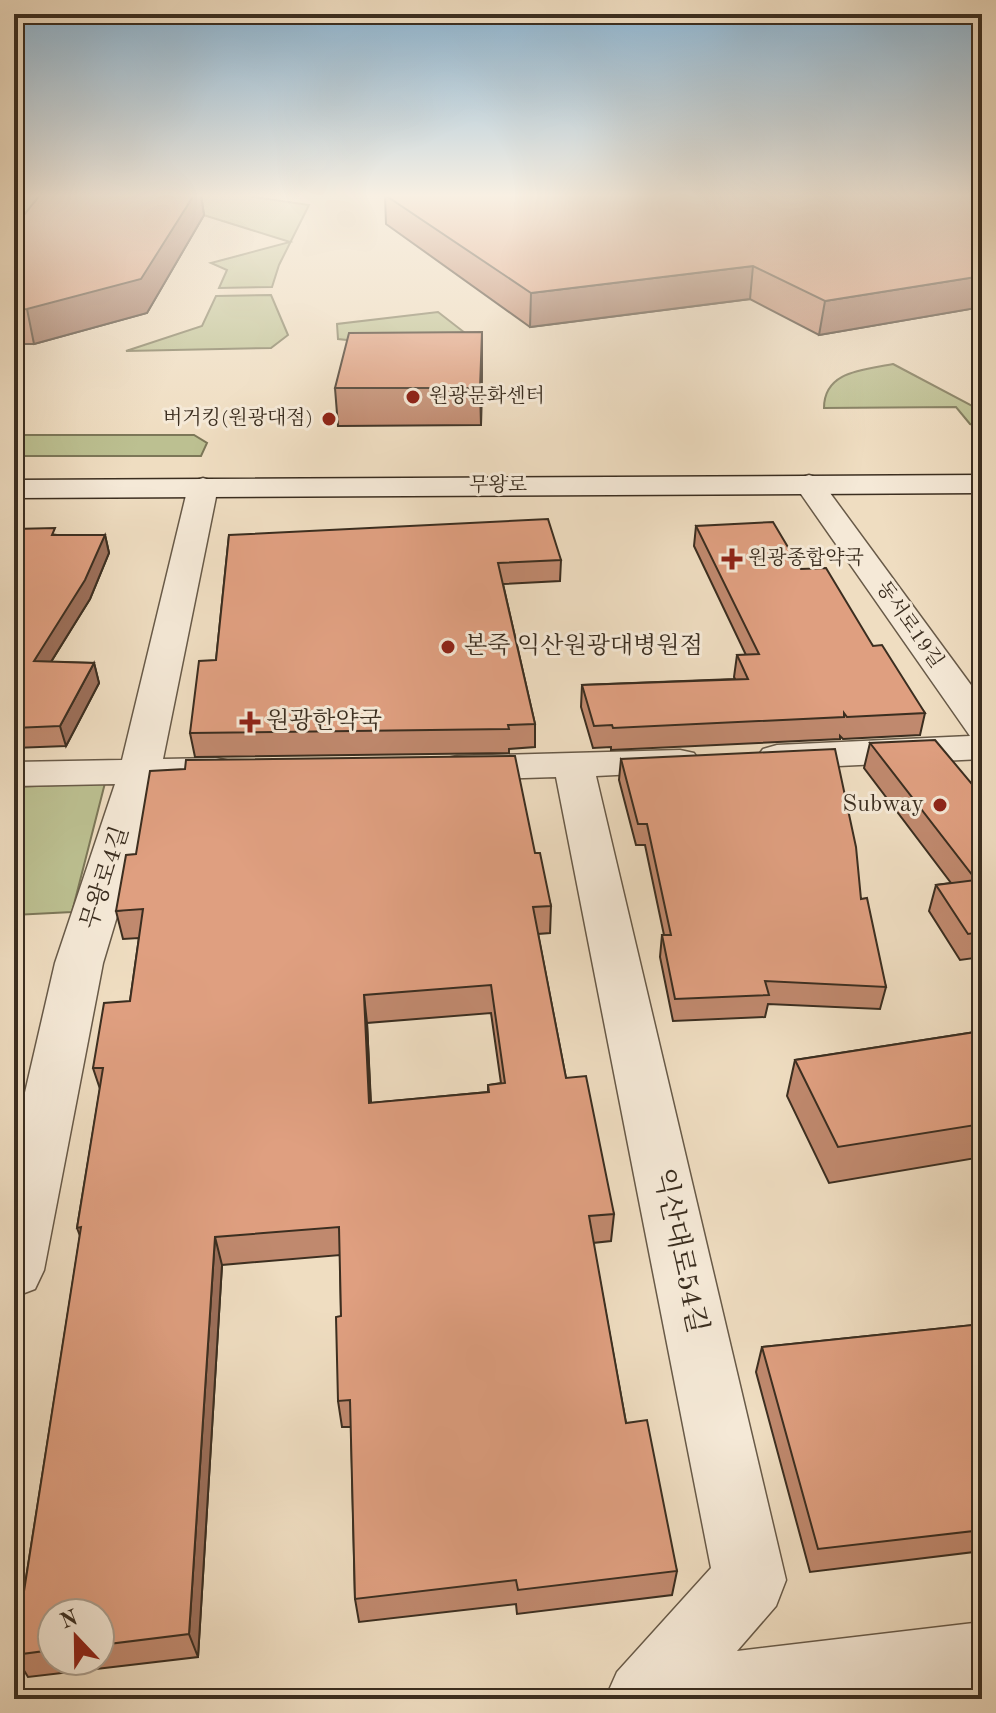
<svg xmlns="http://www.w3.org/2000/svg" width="996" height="1713" font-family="'Old Standard TT','Noto Serif KR',serif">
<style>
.green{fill:#bcc091;stroke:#7c7758;stroke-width:2}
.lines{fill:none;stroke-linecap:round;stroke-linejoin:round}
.street-casing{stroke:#685a48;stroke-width:3}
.secondary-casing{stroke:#3b2e20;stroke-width:3}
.street{fill:#f5e9d7;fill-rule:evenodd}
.secondary{fill:#f5e9d7;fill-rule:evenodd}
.wall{fill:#c0896e;stroke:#3b2e20;stroke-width:2;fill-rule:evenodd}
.shaded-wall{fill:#9c6f5a;stroke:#3b2e20;stroke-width:2}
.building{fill:#df9f80;stroke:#3b2e20;stroke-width:2;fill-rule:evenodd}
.poi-dot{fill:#8f2418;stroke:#f5e9d7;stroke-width:3}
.labels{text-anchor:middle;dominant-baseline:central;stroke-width:6;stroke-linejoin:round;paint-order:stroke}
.far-poi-label{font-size:20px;fill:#3b2e20;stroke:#f5e9d7;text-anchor:start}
.far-street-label{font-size:20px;fill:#3b2e20;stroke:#f5e9d7}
.poi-label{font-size:24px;fill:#3b2e20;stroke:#f5e9d7;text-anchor:start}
.street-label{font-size:24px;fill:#3b2e20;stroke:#f5e9d7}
.near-street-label{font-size:28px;fill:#3b2e20;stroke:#f5e9d7}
</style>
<rect width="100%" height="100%" fill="#efddc1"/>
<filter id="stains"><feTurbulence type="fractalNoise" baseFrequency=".0025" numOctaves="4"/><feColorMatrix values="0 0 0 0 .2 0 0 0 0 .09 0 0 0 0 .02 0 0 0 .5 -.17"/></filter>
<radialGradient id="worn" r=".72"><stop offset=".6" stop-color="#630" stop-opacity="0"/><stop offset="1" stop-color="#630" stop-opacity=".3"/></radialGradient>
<g class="green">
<polygon points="14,195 240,195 309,205 279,265 272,287 219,288 227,270 211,263 290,242 194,212 14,235"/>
<polygon points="271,295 288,335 271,348 126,351 202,326 216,296"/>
<polygon points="438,312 469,336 444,350 338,339 337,324"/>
<path d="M893,364L982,411V427L970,424L956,407L824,408C824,371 863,370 893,364Z"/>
<polygon points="14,435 194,435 207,443 201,456 14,456"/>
<polygon points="105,783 72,912 14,915 14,787"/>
</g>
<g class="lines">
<defs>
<g id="street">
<polygon points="809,475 819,478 982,700 982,759 777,769 763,765 757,757 763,749 777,745 970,736 794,484 799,478"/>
<polygon points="203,478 213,481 218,487 163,759 216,758 230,761 236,770 230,779 157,783 103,963 44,1270 35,1289 14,1297 14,1140 55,963 115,784 14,786 14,762 122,760 188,487 193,481"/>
<polygon points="680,750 694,753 700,762 694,771 596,776 786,1580 776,1606 737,1651 982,1622 982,1698 605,1699 617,1672 711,1568 556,777 457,780 443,777 437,768 443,759 457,756"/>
</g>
<polygon id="secondary" points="982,475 982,493 14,498 14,480"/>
</defs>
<use href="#street" class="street-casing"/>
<use href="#secondary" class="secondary-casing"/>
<use href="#street" class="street"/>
<use href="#secondary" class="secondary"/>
</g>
<g class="wall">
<polygon points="40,195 201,195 204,215 147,313 34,344 14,344 14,220 20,220"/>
<polygon points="385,195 982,195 982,307 819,335 750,299 530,327 386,224"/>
<polygon points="482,368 481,425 338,426 335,388"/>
<polygon points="696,526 801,569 873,646 925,713 920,735 843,739 840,736 840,739 611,750 611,747 593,748 581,707 582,685 735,679 734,677 737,655 746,655 694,546"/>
<polygon points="14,529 57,535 105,535 109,553 90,599 51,662 94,663 99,683 66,746 14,748"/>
<polygon points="229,535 561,560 560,581 503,584 535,724 535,747 509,749 509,753 195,757 190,733 216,660"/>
<polygon points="870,743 982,796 982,957 960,960 929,911 936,885 951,883 864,768"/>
<polygon points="621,759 861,899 886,987 880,1009 768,1004 765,1017 673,1021 660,957 662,935 664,935 645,845 636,845 619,780"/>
<path d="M535,853L551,906L550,933L538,934L566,1078L614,1214L611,1241L593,1243L626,1423L677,1571L672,1595L517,1614L516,1604L359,1622L355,1599L351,1427H342L338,1401L341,1316L340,1255L222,1265L198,1657L28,1677L14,1654L80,1236L77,1228L100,1089L93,1068L130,1001L139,938L123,939L116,911ZM491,1013L501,1083L488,1085V1092L371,1103L367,1023ZM52,1613H100V1661H52Z"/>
<polygon points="982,1031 982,1157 829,1183 787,1096 795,1060"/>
<polygon points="982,1324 982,1551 810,1572 756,1372 762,1347"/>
</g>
<g class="shaded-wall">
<polygon points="194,195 201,195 204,215 147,313 34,344 27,309"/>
<polygon points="753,266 750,299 530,327 531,293"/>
<polygon points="982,276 982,307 819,335 825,301"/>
<polygon points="482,332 482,368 481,425 480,388"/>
<polygon points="105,535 109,553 90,599 39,681 34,661"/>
<polygon points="94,663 99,683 66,746 60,726"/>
<polygon points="364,995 367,1023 372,1131 369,1103"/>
<polygon points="215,1237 222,1265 198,1657 189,1634"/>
</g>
<g class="building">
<polygon points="40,195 194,195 141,279 27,309 14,310 14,220 20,220"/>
<polygon points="385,195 982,195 982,276 825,301 753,266 531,293"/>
<polygon points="482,332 480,388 335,388 349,333"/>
<polygon points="548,519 561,560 498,563 535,724 508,725 509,729 190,733 199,661 216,660 229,535"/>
<polygon points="773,522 801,569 826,568 873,646 882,645 925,713 847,717 844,713 844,717 613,728 612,725 594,726 582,685 748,679 737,655 759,654 696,526"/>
<polygon points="55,528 52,535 105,535 85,580 34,661 94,663 60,726 14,728 14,529"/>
<polygon points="935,740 982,796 982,932 968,934 936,885 976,880 870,743"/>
<polygon points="835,749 856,847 861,899 867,898 886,987 765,981 769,995 675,999 662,935 671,935 647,824 638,824 621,759"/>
<path d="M515,756L535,853H540L551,906L533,907L566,1078L586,1076L614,1214L589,1216L626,1423L647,1420L677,1571L518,1590L516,1580L355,1599L350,1400L338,1401L336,1317L341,1316L339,1227L215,1237L189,1634L100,1645V1613H52V1650L14,1655L81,1227L77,1228L103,1068H93L104,1003L130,1001L143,909L116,911L126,855L136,854L150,771L185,769L186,760ZM491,985L505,1083L488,1085L489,1092L369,1103L364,995Z"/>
<polygon points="982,1031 982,1124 838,1147 795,1060"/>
<polygon points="982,1324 982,1530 818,1549 762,1347"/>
</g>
<linearGradient id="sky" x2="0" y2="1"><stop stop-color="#8ab6d6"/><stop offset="0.45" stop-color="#f8f0e3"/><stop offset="1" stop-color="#f8f0e3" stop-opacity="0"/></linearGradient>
<rect width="996" height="435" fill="url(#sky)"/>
<g class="poi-dot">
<circle cx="413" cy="397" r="8"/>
<circle cx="329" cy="419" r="8"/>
<path d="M728 547h8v8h8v8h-8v8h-8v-8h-8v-8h8z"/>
<circle cx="448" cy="647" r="8"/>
<path d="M246 710h8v8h8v8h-8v8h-8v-8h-8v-8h8z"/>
<circle cx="940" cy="805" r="8"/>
</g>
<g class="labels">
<g class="far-poi-label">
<text x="429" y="397">원광문화센터</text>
<text x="313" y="419" text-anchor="end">버거킹(원광대점)</text>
<text x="748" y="559">원광종합약국</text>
</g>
<g class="far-street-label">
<text x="498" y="486">무왕로</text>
<text transform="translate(909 625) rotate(55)">동서로19길</text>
</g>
<g class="poi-label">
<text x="464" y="647">본죽 익산원광대병원점</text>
<text x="266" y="722">원광한약국</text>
<text x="924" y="805" text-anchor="end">Subway</text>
</g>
<g class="street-label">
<text transform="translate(106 878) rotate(-72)">무왕로4길</text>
</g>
<g class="near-street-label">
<text transform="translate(679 1251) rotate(78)">익산대로54길</text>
</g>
</g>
<rect width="996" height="1713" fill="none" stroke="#efddc1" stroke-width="48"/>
<rect x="16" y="16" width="964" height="1681" fill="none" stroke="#3b2e20" stroke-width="4"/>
<rect x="24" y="24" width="948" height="1665" fill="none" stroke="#3b2e20" stroke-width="2"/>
<g transform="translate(76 1637) rotate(338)"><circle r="38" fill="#f5e9d7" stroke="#ab9e8e" stroke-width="2"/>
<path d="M0-6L14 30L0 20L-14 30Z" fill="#8f2418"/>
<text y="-12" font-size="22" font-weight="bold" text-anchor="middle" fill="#3b2e20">N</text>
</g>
<rect width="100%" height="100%" filter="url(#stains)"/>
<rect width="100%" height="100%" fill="url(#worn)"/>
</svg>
